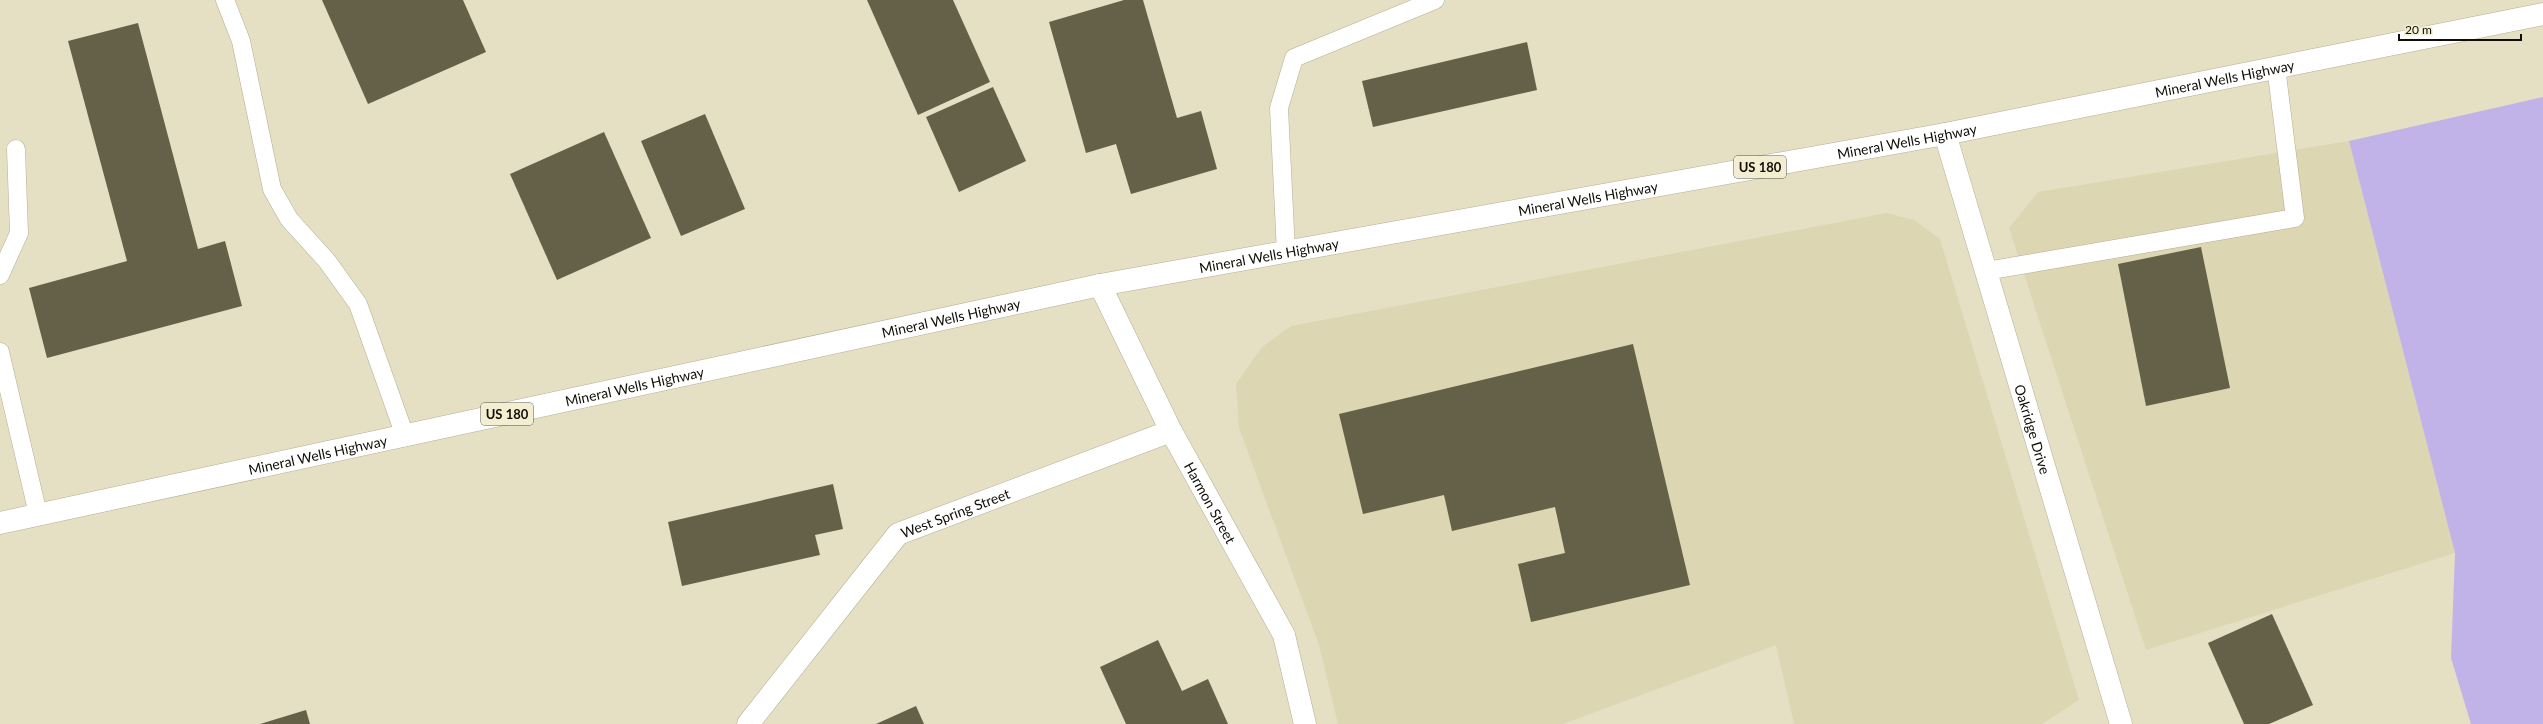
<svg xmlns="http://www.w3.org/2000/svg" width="2543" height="724" font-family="Lato,sans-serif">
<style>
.built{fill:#ddd6b2}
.green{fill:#c1b3e7}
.building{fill:#656048}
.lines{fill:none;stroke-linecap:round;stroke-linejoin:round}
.lane-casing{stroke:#b4ae94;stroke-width:19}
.street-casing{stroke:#b4ae94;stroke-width:23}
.primary-casing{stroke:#b4ae94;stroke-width:23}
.lane{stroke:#fff;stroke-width:18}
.street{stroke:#fff;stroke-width:22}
.primary{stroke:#fff;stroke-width:22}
.labels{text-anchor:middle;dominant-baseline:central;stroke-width:4;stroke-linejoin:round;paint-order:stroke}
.shield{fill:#f3edd1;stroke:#535042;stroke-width:1}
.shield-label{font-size:13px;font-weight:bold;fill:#0f0d05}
.street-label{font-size:14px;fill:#0f0d05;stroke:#f3edd1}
</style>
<rect width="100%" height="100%" fill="#e5e0c4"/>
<g class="built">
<polygon points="2349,141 2455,553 2146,650 2009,228 2038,192"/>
<polygon points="1887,213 1914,220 1940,239 2079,700 2042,724 1794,724 1776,645 1563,724 1338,724 1319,645 1239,428 1236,384 1262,347 1291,326"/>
</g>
<polygon class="green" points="2543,97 2543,724 2471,724 2451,658 2455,553 2349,141"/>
<g class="building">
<polygon points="322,0 463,0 486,52 368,104"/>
<polygon points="867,0 953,0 990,82 918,115"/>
<polygon points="1124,0 1143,0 1177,118 1201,111 1217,169 1131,194 1116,144 1086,153 1049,22"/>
<polygon points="138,23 198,249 225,241 242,306 47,358 29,288 127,261 68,41"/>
<polygon points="1527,42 1537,90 1373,127 1362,81"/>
<polygon points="993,87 1026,161 959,192 926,117"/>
<polygon points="705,114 745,209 681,236 641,141"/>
<polygon points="604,132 651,238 557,280 510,174"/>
<polygon points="2201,247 2230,388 2146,406 2118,264"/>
<polygon points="1633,344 1690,585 1531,622 1518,564 1565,553 1555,507 1452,531 1444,495 1363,514 1339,414"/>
<polygon points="833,484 843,529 815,535 820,555 682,586 668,522"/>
<polygon points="2272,614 2313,705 2269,724 2244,724 2208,643"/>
<polygon points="1158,640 1182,691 1208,679 1228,724 1126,724 1100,667"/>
<polygon points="916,706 924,724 876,724"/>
<polygon points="306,710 310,724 260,724"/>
</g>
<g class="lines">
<defs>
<g id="lane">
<polyline points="225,0 241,41 272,189 289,219 327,261 358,304 405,436"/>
<polyline points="1286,252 1279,108 1294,58 1435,0"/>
<polyline points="1986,271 2295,218 2276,67"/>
<polyline points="0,275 19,233 16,149"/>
<polyline points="0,352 38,514"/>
</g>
<g id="street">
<path id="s1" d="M1945,134L2121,724"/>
<path id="s2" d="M1100,285L1171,431L1284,635L1305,724"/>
<path id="s3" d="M748,724L898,534L1171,431"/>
</g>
<g id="primary">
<path id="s4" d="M0,523L1100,285L1945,134L2543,14"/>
</g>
</defs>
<use href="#lane" class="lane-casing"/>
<use href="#street" class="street-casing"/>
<use href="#primary" class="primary-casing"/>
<use href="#lane" class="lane"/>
<use href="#street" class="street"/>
<use href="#primary" class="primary"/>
</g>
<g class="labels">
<g class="shield">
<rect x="1734" y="156" width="52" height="22" rx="3"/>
<rect x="481" y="403" width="52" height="22" rx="3"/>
</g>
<g class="shield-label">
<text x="1760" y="167">US 180</text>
<text x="507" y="414">US 180</text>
</g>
<g class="street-label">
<text stroke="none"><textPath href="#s4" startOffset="2269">Mineral Wells Highway</textPath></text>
<text stroke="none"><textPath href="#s4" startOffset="1945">Mineral Wells Highway</textPath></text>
<text stroke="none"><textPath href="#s4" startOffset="1621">Mineral Wells Highway</textPath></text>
<text stroke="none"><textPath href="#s4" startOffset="1297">Mineral Wells Highway</textPath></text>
<text stroke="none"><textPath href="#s4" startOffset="973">Mineral Wells Highway</textPath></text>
<text stroke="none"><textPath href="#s4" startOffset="649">Mineral Wells Highway</textPath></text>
<text stroke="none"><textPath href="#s1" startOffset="308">Oakridge Drive</textPath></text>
<text stroke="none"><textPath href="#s4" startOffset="325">Mineral Wells Highway</textPath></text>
<text stroke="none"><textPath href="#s2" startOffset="244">Harmon Street</textPath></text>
<text stroke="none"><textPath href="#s3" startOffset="303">West Spring Street</textPath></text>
</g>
</g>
<path d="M2399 34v6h122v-6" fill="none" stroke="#0f0d05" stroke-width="2"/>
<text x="2405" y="34" font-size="12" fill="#0f0d05" stroke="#f3edd1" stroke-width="3" paint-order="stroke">20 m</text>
</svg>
